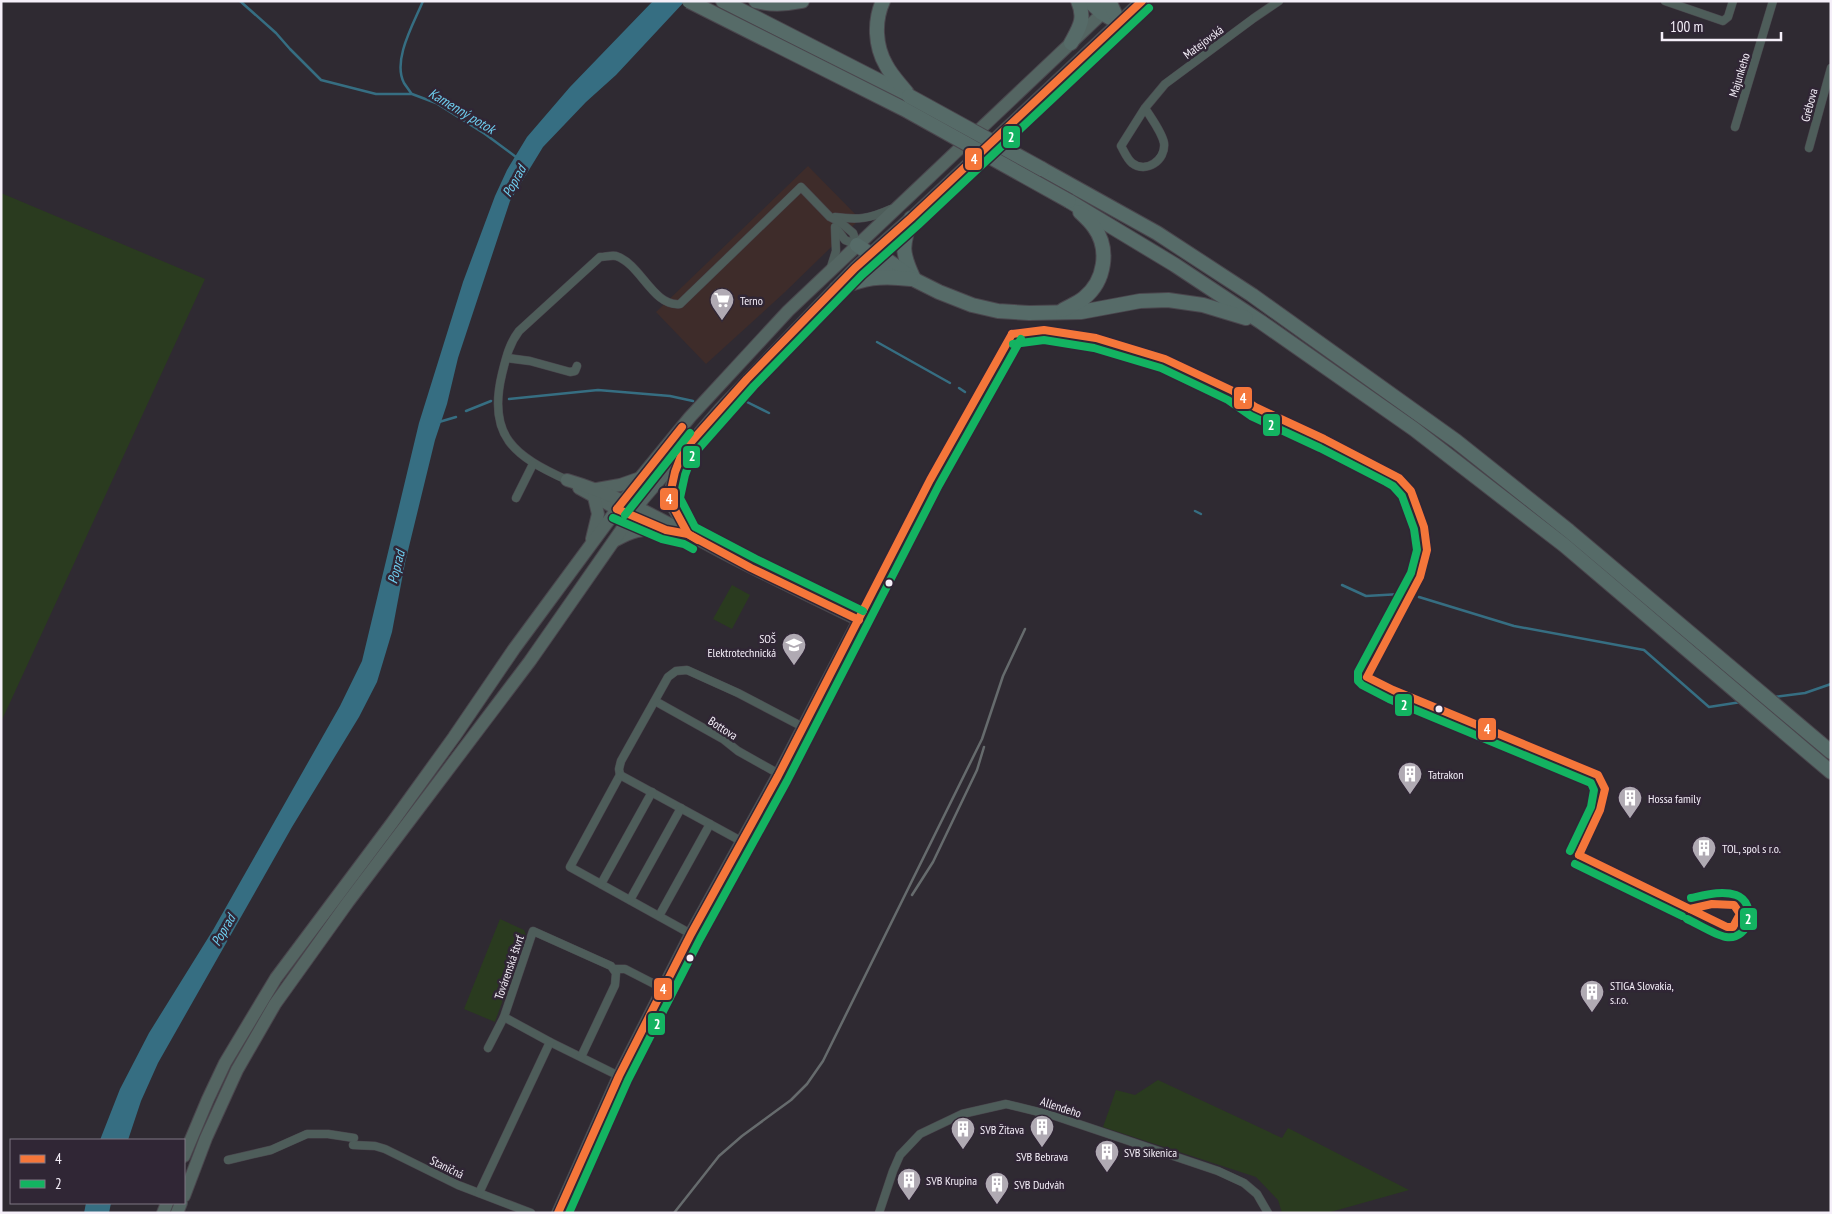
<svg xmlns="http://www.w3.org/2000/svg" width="1832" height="1214" font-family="'PT Sans Narrow',sans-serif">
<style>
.commercial{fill:#3e2c2a}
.green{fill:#2a3b1f}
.water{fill:#366e82}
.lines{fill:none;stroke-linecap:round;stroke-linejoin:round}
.stream{stroke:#366e82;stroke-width:2.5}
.street-casing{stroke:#4a464d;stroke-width:9}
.primary-casing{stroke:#4a464d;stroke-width:14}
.highway-casing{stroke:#4a464d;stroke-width:16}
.street{stroke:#4e5d5a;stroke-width:8}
.primary{stroke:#546562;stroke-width:12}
.highway{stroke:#566b68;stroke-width:14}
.rail{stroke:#666b6d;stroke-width:2.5}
.highway-bridge-casing{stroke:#4a464d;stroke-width:16;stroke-linecap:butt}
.highway-bridge{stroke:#566b68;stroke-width:14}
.bus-1-casing{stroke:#302635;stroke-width:11}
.bus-2-casing{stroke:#302635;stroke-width:11}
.bus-1{stroke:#f5763a;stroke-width:8}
.bus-2{stroke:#13b361;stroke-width:8}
.bus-dot{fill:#f5eff9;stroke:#302635;stroke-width:2}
.labels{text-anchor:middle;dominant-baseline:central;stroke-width:5;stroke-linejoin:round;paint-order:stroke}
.street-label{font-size:12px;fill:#f5eff9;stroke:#302635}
.poi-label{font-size:12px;fill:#f5eff9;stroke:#302635;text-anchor:start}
.water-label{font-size:14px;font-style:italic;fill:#6eceef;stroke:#302635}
.line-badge{stroke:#302635;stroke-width:2}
.badge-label{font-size:14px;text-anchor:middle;font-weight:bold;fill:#fff}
</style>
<rect width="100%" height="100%" fill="#2f2a32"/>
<polygon class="commercial" points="808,166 860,219 785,292 706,364 656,312"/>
<g class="green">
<polygon points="1,193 205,279 1,722"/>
<polygon points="732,585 750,595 732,629 713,619"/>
<polygon points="500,919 524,930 526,935 495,1022 464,1009"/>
<polygon points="1158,1080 1282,1138 1288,1128 1409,1190 1327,1213 1282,1213 1278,1200 1256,1177 1103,1127 1116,1090 1135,1095"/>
</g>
<g class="water">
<polygon points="653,1 685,1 616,75 586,102 543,147 510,201 458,358 447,404 435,440 405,563 392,632 377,682 359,717 292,827 158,1063 141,1101 128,1140 100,1140 120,1089 149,1033 213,930 340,706 362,661 419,423 463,282 495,196 507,170 527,137 570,87"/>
<polygon points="86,1203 111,1203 109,1213 84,1213"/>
</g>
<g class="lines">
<g class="stream">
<polyline points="240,1 276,33 290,49 321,80 376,94 412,94 436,103 485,134 516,157"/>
<path d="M411,93C409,90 406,86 404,83C392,60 414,23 423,1"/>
<polyline points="877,342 950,383"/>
<polyline points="959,388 965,392"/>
<polyline points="509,399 598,390 670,396 693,401"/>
<polyline points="738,401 745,401 769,413"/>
<polyline points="983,402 987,404"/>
<polyline points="466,411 491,401"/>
<polyline points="439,422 456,417"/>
<polyline points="1195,511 1201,514"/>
<polyline points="1342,585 1366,596 1401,594"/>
<polyline points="1419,597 1514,626 1644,650 1709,707 1741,702"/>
<polyline points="1774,697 1805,693 1831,684"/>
</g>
<defs>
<g id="street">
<polyline points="1665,1 1723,21 1728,17 1733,1"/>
<path d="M1145,108C1151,118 1162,132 1164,143C1166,160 1146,174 1132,163C1127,159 1124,151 1121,146L1145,108L1165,84L1254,18L1279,1"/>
<polyline points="1735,127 1773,1"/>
<polyline points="1809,148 1831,68"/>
<path d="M835,217C858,220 869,219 891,209"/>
<polyline points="836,228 845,240 857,245"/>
<polyline points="831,267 836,251 835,227"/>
<polyline points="507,358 530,361 570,372 575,371 577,366"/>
<path d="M567,480C514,456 487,436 502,374C506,358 509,344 519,331L600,257C605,257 611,255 616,256C641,264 653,307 680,304L801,187L830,217L840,222L853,233L857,245"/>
<polyline points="516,498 533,464"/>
<polyline points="655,701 723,739 738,751 779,774"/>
<polyline points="620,775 619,769 621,761 668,677 676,671 687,670 738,693 803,727"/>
<polyline points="620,775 570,867 691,934"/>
<polyline points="620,775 741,841"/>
<polyline points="601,884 652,792"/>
<polyline points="630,900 681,808"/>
<polyline points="659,916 710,824"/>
<polyline points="615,969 625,969 664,989"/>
<polyline points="550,1042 619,1076"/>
<polyline points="488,1048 504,1017"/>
<polyline points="353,1145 375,1146 385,1149 458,1185 531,1213"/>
<polyline points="228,1160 271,1150 307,1134 328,1134 354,1138"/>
<polyline points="479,1193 550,1042 504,1017 533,931 611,966 616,973 615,985 581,1057"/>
<polyline points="879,1213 893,1171 900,1155 920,1134 962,1114 1006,1104 1055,1116 1218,1171 1244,1183 1257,1194 1268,1213"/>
</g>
<g id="primary">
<polyline points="679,461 675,472 669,499 688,534"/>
<polyline points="579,488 617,509 662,528"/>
<polyline points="597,489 620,485 640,478"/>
<polyline points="592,539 598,514 594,497"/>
<path d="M616,540C631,532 642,528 659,530"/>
<polyline points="184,1156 208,1099 225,1063 276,978 392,823 454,737 514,649 640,478 690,417 788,311 1109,7"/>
<polyline points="184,1196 206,1138 237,1070 275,1004 348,902 530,661 643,499 720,409 855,268 911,218 1142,1"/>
<polyline points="163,1213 167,1203"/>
<polyline points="177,1213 181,1203"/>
<path d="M558,1213L619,1076L691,934L778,776L859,620C813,597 767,576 722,552C671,525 622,496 567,480"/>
</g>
<g id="highway">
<polyline points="723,1 909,96"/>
<path d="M756,1C771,5 787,4 802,1"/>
<path d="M883,1C874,21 875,46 886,65C891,75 900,84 907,93"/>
<polyline points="1089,1 1102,13 1119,23"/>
<polyline points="1107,1 1111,5 1119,23"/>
<path d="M1071,43C1079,28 1086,19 1078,1"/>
<polyline points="1042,169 1157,233 1252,295 1456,441 1569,531 1831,752"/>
<polyline points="1069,201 1175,265 1261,322 1414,429 1564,545 1831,772"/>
<path d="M911,218C902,246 901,252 914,279"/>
<polyline points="857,245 870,254 880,255 915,280 939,292 972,305 998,311 1029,313 1081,312 1140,301 1168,300 1203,305 1246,318"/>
<polyline points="870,254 873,265 892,277"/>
<path d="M836,289C866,278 878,275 911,279"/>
<path d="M1063,310C1070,306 1078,303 1084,298C1105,281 1110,249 1094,227C1090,221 1085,217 1080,212"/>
</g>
</defs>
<use href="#street" class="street-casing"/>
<use href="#primary" class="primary-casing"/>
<use href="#highway" class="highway-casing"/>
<use href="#street" class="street"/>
<use href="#primary" class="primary"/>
<use href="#highway" class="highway"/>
<g class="rail">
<polyline points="912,895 933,862 977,770 984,747"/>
<polyline points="674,1213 719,1156 742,1136 791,1100 807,1084 823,1061 982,739 1003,676 1025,629"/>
</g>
<defs>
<g id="highway-bridge">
<polyline points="689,1 904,109 1069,201"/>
<polyline points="909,96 1042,169"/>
</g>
</defs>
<use href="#highway-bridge" class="highway-bridge-casing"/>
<use href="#highway-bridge" class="highway-bridge"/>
<defs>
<g id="bus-1">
<polyline points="1012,334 1044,330 1096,338 1165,359 1233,391 1255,407 1324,439 1399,478 1411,491 1424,527 1427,550 1420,577 1367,677 1393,690 1598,775 1605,789 1600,810 1579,855"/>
<polyline points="617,509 682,427"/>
<polyline points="617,509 666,530 688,534 698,540"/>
<polyline points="859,620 751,568 688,534 669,499 675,472 683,451 747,379 855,268 911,218 1142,1"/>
<polyline points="1579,855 1690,909"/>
<polygon points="1712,904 1734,905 1740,914 1733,927 1727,927 1690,909"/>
<polyline points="558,1213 619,1076 691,934 778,776 930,480 1012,334"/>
</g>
<g id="bus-2">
<polyline points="1013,344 1044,340 1094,348 1161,368 1228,400 1251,416 1320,448 1386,482 1393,486 1402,496 1414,529 1417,550 1411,573 1358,672 1358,681 1362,685 1389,699 1591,783 1594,790 1591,807 1570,851"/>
<polyline points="625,515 690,433"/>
<polyline points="613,518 662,539 684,544 693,549"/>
<polyline points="863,611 756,559 695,527 680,498 685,475 692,456 754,386 862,275 918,225 1149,8"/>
<polyline points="1575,864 1682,916"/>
<path d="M1687,919C1698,924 1715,935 1726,937C1750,941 1758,903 1736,895C1722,890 1705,895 1691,898"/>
<polyline points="569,1213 628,1080 700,939 787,781 939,485 1021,339"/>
</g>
</defs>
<use href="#bus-1" class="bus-1-casing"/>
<use href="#bus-2" class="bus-2-casing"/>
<use href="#bus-1" class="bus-1"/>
<use href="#bus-2" class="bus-2"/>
</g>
<defs>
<symbol id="supermarket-pin" viewBox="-11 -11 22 30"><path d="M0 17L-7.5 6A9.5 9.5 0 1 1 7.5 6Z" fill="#b0aab3" stroke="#302635"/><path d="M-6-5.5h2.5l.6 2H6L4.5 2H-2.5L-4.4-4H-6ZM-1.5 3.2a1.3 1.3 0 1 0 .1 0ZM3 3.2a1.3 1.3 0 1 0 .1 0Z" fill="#fff"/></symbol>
<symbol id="school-pin" viewBox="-11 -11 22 30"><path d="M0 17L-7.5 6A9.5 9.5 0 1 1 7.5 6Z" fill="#b0aab3" stroke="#302635"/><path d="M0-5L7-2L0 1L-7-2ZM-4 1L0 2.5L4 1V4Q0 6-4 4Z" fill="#fff"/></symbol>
<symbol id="building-pin" viewBox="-11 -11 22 30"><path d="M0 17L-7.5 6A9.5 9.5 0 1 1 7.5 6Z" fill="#b0aab3" stroke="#302635"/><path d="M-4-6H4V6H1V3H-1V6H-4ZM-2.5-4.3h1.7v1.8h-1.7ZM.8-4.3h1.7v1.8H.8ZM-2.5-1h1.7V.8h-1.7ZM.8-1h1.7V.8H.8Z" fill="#fff"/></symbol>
</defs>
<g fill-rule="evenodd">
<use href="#supermarket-pin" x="708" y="286" width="28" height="38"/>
<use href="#school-pin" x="780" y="631" width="28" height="38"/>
<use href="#building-pin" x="1396" y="760" width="28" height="38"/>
<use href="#building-pin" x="1616" y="784" width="28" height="38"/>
<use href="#building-pin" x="1690" y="834" width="28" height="38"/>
<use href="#building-pin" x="1578" y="978" width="28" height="38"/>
<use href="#building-pin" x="1028" y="1113" width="28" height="38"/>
<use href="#building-pin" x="949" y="1115" width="28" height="38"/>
<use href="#building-pin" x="1093" y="1138" width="28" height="38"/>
<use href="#building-pin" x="895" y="1166" width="28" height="38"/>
<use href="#building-pin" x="983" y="1170" width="28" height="38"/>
</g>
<g class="bus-dot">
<circle cx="889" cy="583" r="4.5"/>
<circle cx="1439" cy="709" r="4.5"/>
<circle cx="690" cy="958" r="4.5"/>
</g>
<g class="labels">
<g class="street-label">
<text transform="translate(1203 42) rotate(-37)">Matejovská</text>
<text transform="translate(1739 75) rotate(-73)">Majunkeho</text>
<text transform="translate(1809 105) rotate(-75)">Grébova</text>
<text transform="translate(723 728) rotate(33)">Bottova</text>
<text transform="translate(509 967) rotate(-71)">Továrenská štvrť</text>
<text transform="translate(1061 1107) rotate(18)">Allendeho</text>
<text transform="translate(447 1167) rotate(26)">Staničná</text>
</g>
<g class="poi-label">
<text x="740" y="300">Terno</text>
<text x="776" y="638" text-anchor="end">SOŠ<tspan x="776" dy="14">Elektrotechnická</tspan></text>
<text x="1428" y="774">Tatrakon</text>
<text x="1648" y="798">Hossa family</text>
<text x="1722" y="848">TOL, spol s r.o.</text>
<text x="1610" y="985">STIGA Slovakia,<tspan x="1610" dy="14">s.r.o.</tspan></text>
<text x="980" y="1129">SVB Žitava</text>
<text x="1124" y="1152">SVB Sikenica</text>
<text x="1042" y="1156" text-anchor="middle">SVB Bebrava</text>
<text x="926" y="1180">SVB Krupina</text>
<text x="1014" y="1184">SVB Dudváh</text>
</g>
<g class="water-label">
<text transform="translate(462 111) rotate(31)">Kamenný potok</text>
<text transform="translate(514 181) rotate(-61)">Poprad</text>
<text transform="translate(396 567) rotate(-76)">Poprad</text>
<text transform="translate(223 930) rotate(-60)">Poprad</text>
</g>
</g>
<g class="line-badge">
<rect x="1002" y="125" width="19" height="24" rx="5" fill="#13b361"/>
<rect x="964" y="147" width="19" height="24" rx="5" fill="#f5763a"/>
<rect x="1233" y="386" width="20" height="24" rx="5" fill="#f5763a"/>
<rect x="1262" y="413" width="19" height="24" rx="5" fill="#13b361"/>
<rect x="682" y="445" width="19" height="24" rx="5" fill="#13b361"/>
<rect x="659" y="487" width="20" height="24" rx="5" fill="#f5763a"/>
<rect x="1394" y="693" width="19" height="24" rx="5" fill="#13b361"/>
<rect x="1477" y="717" width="20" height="24" rx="5" fill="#f5763a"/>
<rect x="1739" y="907" width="19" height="24" rx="5" fill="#13b361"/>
<rect x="653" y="977" width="20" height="24" rx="5" fill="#f5763a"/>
<rect x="647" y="1012" width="19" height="24" rx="5" fill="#13b361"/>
</g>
<g class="badge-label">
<text x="1011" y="142">2</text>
<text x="974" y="164">4</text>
<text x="1243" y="403">4</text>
<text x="1271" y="430">2</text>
<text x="692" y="461">2</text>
<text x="669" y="504">4</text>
<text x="1404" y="710">2</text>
<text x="1487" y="734">4</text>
<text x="1748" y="924">2</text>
<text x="663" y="994">4</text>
<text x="657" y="1029">2</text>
</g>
<rect width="1832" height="1214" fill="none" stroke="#f5eff9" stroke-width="5"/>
<rect x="10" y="1139" width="175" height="65" fill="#302635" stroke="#7f7683"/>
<rect x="20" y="1155" width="25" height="8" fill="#f5763a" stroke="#7f7683"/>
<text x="55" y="1164" font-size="15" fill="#f5eff9">4</text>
<rect x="20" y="1180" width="25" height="8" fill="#13b361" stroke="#7f7683"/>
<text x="55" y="1189" font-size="15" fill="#f5eff9">2</text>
<path d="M1662 32v8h119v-8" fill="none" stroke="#f5eff9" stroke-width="2.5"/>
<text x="1670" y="32" font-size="15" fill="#f5eff9" stroke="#302635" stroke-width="4" paint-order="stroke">100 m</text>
</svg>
